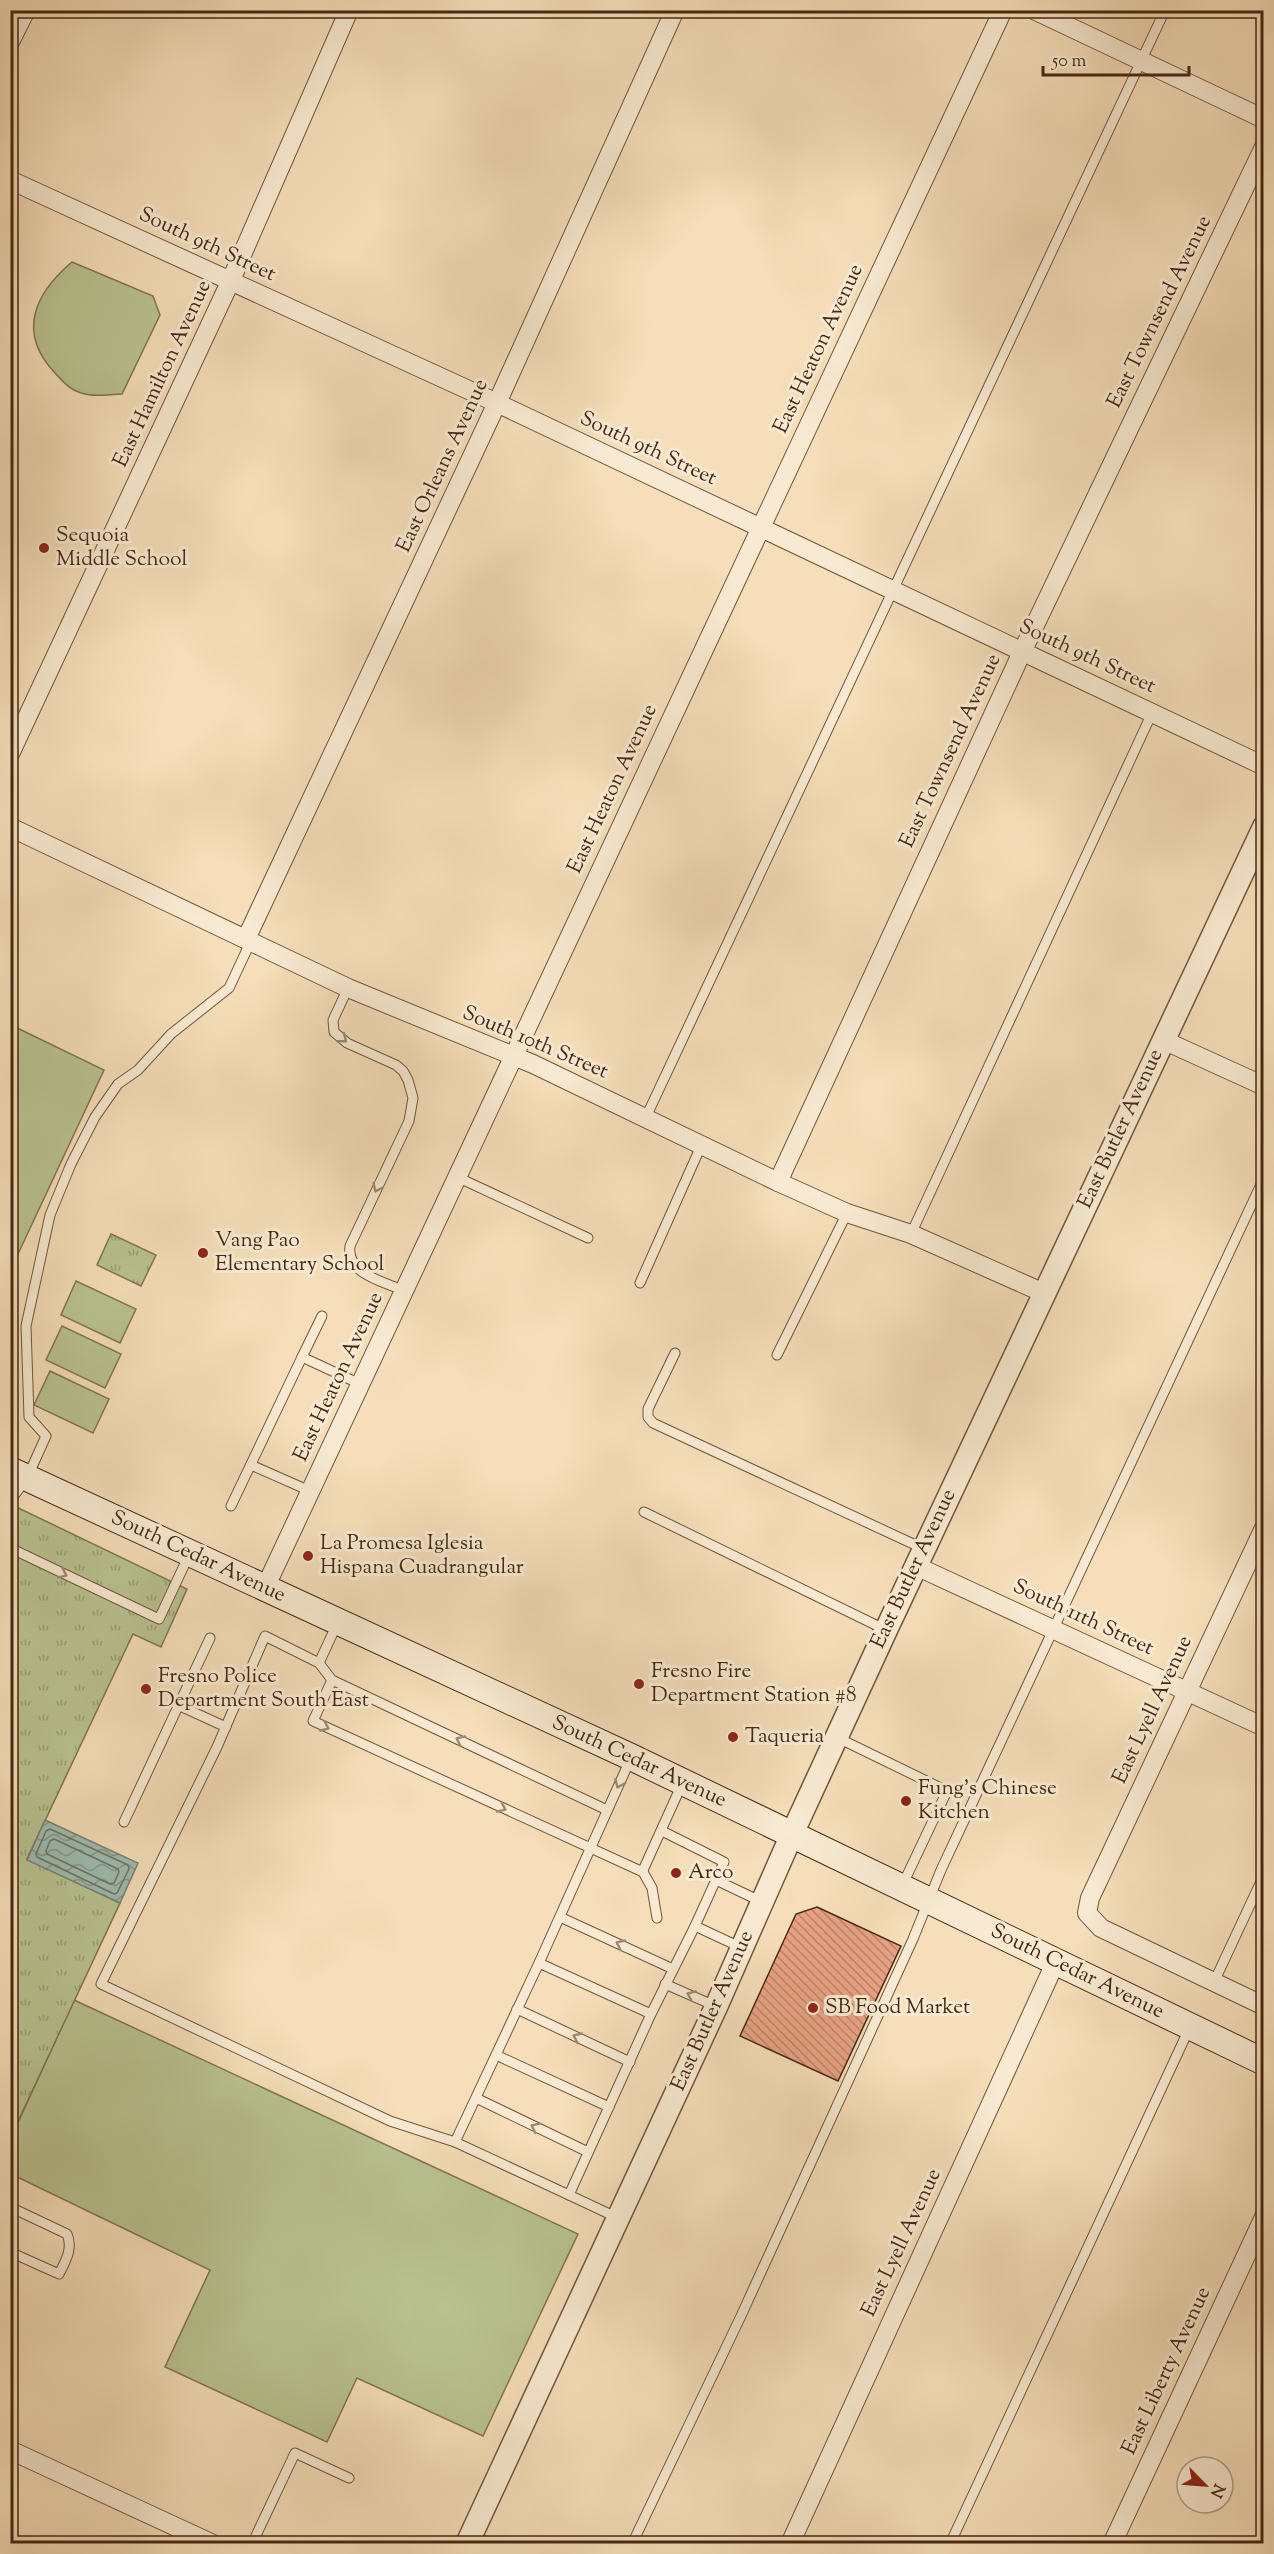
<svg xmlns="http://www.w3.org/2000/svg" width="1274" height="2554" font-family="'Sorts Mill Goudy',serif">
<style>
.grass{fill:#b9c291;stroke:#807552;stroke-width:1.5}
.park{fill:url(#park-tufts);stroke:#807552;stroke-width:1.5}
.water{fill:url(#water-waves);stroke:#7a8172;stroke-width:1.5}
.lines{fill:none;stroke-linecap:round;stroke-linejoin:round}
.shore{stroke:#727262;stroke-width:1.5}
.building{fill:url(#building-back-hatch);stroke:#472814;stroke-width:1.5}
.service-casing{stroke:#72563d;stroke-width:11}
.minor-casing{stroke:#72563d;stroke-width:20}
.tertiary-casing{stroke:#72563d;stroke-width:25}
.secondary-casing{stroke:#472814;stroke-width:28}
.service{stroke:#f8ead2;stroke-width:9}
.minor{stroke:#f8ead2;stroke-width:18}
.tertiary{stroke:#f8ead2;stroke-width:22}
.secondary{stroke:#f8ead2;stroke-width:26}
.oneway{stroke:#a08973}
.poi-dot{fill:#8f2418;stroke:#f8ead2;stroke-width:2}
.labels{text-anchor:middle;dominant-baseline:central;stroke-width:6;stroke-linejoin:round;paint-order:stroke}
.street-label{font-size:21px;fill:#472814;stroke:#f8ead2}
.poi-label{font-size:21px;fill:#472814;stroke:#f8ead2;text-anchor:start}
</style>
<defs>
<pattern id="park-tufts" width="24" height="20" patternUnits="userSpaceOnUse" patternTransform="scale(1.5)"><rect width="24" height="20" fill="#b9c291"/><path d="M3 7l-1-3M5 7V3M7 7l1-3M15 17l-1-3M17 17v-4M19 17l1-3" fill="none" stroke="#989e75"/></pattern>
<pattern id="water-waves" width="16" height="10" patternUnits="userSpaceOnUse" patternTransform="scale(1.5)"><rect width="16" height="10" fill="#9cbcb1"/><path d="M0 5q4-4 8 0t8 0" fill="none" stroke="#81998f"/></pattern>
<pattern id="building-back-hatch" width="6" height="6" patternUnits="userSpaceOnUse" patternTransform="scale(1.5)"><rect width="6" height="6" fill="#e8a283"/><path d="M-1 5l2 2M0 0l6 6M5-1l2 2" fill="none" stroke="#be846a"/></pattern>
</defs>
<rect width="100%" height="100%" fill="#f5deb9"/>
<filter id="stains"><feTurbulence type="fractalNoise" baseFrequency=".00333" numOctaves="4"/><feColorMatrix values="0 0 0 0 .2 0 0 0 0 .09 0 0 0 0 .02 0 0 0 .5 -.17"/></filter>
<radialGradient id="worn" r=".72"><stop offset=".6" stop-color="#630" stop-opacity="0"/><stop offset="1" stop-color="#630" stop-opacity=".3"/></radialGradient>
<g class="grass">
<path d="M72,262L153,296L160,315L122,394C111,394 96,397 85,394C71,391 64,383 55,373C17,333 34,294 72,262Z"/>
<polygon points="11,1025 104,1070 11,1269"/>
<polygon points="76,1281 136,1309 120,1343 61,1315"/>
<polygon points="62,1326 121,1354 105,1388 46,1360"/>
<polygon points="50,1371 109,1399 93,1433 34,1405"/>
<polygon points="74,2000 578,2234 483,2436 357,2378 327,2442 165,2367 210,2270 11,2174 11,2138"/>
</g>
<g class="park">
<polygon points="111,1234 156,1255 141,1286 97,1265"/>
<polygon points="10,1504 187,1589 161,1647 133,1634 27,1859 120,1903 14,2130 10,2128"/>
</g>
<polygon class="water" points="45,1820 138,1863 120,1903 27,1860"/>
<g class="lines">
<g class="shore">
<polygon points="50,1829 128,1865 129,1869 117,1893 114,1894 37,1857 36,1854 46,1831"/>
<polygon points="54,1839 118,1869 119,1872 114,1883 110,1884 47,1854 46,1851 50,1841"/>
</g>
</g>
<polygon class="building" points="817,1907 901,1946 838,2081 740,2036 796,1914"/>
<g class="lines">
<defs>
<g id="service">
<path d="M348,988L333,1020L334,1032L347,1043L396,1065L403,1071L408,1080L413,1098L409,1121L350,1246C346,1274 383,1281 404,1291"/>
<polyline points="646,1117 1165,10"/>
<polyline points="457,1177 588,1238"/>
<polyline points="911,1234 1152,713"/>
<polyline points="640,1283 701,1146"/>
<polyline points="322,1316 302,1357 360,1384"/>
<polyline points="675,1353 648,1409 648,1417 653,1423 924,1549"/>
<polyline points="777,1355 847,1213"/>
<polyline points="251,1465 310,1491"/>
<polyline points="10,1501 27,1478 46,1436 29,1417 26,1326 50,1215 71,1164 95,1117 118,1084 138,1070 171,1034 229,988 251,941"/>
<polyline points="231,1506 302,1357"/>
<polyline points="644,1512 886,1630"/>
<polyline points="10,1548 159,1619 189,1555"/>
<polyline points="319,1663 337,1624"/>
<polyline points="332,1680 313,1721 643,1872"/>
<polyline points="180,1706 226,1727"/>
<polyline points="836,1737 947,1791 902,1886"/>
<polyline points="124,1822 210,1638"/>
<polyline points="662,1831 724,1862 695,1926 742,1948"/>
<polyline points="716,1880 762,1902"/>
<polyline points="560,1917 673,1969"/>
<polyline points="657,1918 652,1888 643,1872 644,1868 682,1784"/>
<polyline points="539,1963 651,2014"/>
<polyline points="1214,1982 1264,1875"/>
<polyline points="665,1984 715,2006"/>
<polyline points="517,2009 630,2062"/>
<polyline points="496,2055 609,2107"/>
<polyline points="476,2098 588,2152"/>
<polyline points="455,2142 390,2121 101,1984 217,1747 265,1636 319,1663 332,1680 607,1810"/>
<polyline points="569,2195 455,2142 539,1963 630,1760"/>
<path d="M10,2207L67,2234C73,2249 66,2260 59,2274L10,2252"/>
<polyline points="618,2218 569,2195 651,2014 695,1926"/>
<polyline points="252,2544 295,2453 349,2478"/>
<polyline points="632,2544 741,2316 913,1939 941,1870 1264,1178"/>
<polyline points="950,2544 1189,2029"/>
</g>
<g id="minor">
<polyline points="1034,10 1264,119"/>
<polyline points="10,42 26,10"/>
<polyline points="10,180 497,403 1264,766"/>
<polyline points="10,754 231,280 349,10"/>
<polyline points="10,827 348,988 533,1064 778,1182 847,1213 911,1234 1044,1293"/>
<polyline points="246,939 497,403 675,10"/>
<polyline points="1163,1040 1264,1086"/>
<polyline points="778,1182 1022,652 1264,147"/>
<polyline points="1264,1528 1090,1898 1087,1913 1101,1928 1264,2006"/>
<polyline points="916,1566 1264,1727"/>
<polyline points="265,1588 1003,10"/>
<polyline points="10,2450 213,2544"/>
<polyline points="790,2544 1056,1961"/>
<polyline points="1112,2544 1264,2217"/>
</g>
<polyline id="tertiary" points="467,2544 716,2007 792,1834 886,1630 1264,827"/>
<polyline id="secondary" points="10,1470 631,1757 1264,2062"/>
</defs>
<use href="#service" class="service-casing"/>
<use href="#minor" class="minor-casing"/>
<use href="#tertiary" class="tertiary-casing"/>
<use href="#secondary" class="secondary-casing"/>
<use href="#service" class="service"/>
<use href="#minor" class="minor"/>
<use href="#tertiary" class="tertiary"/>
<use href="#secondary" class="secondary"/>
</g>
<defs><path id="oneway-chevron" d="M-2-3.5L2.5 0L-2 3.5" fill="none" stroke-width="1.6" stroke-linecap="round" stroke-linejoin="round" transform="scale(1.5)"/></defs>
<g class="oneway">
<use href="#oneway-chevron" transform="translate(343 1039) rotate(38)"/>
<use href="#oneway-chevron" transform="translate(377 1188) rotate(115)"/>
<use href="#oneway-chevron" transform="translate(63 1574) rotate(26)"/>
<use href="#oneway-chevron" transform="translate(325 1727) rotate(25)"/>
<use href="#oneway-chevron" transform="translate(460 1740) rotate(-155)"/>
<use href="#oneway-chevron" transform="translate(619 1784) rotate(114)"/>
<use href="#oneway-chevron" transform="translate(502 1808) rotate(25)"/>
<use href="#oneway-chevron" transform="translate(620 1944) rotate(-155)"/>
<use href="#oneway-chevron" transform="translate(691 1995) rotate(-156)"/>
<use href="#oneway-chevron" transform="translate(577 2037) rotate(-155)"/>
<use href="#oneway-chevron" transform="translate(535 2127) rotate(-154)"/>
</g>
<g class="poi-dot">
<circle cx="44" cy="548" r="6"/>
<circle cx="203" cy="1253" r="6"/>
<circle cx="308" cy="1556" r="6"/>
<circle cx="639" cy="1684" r="6"/>
<circle cx="146" cy="1689" r="6"/>
<circle cx="733" cy="1737" r="6"/>
<circle cx="906" cy="1801" r="6"/>
<circle cx="676" cy="1873" r="6"/>
<circle cx="813" cy="2008" r="6"/>
</g>
<g class="labels">
<g class="street-label">
<text transform="translate(207 245) rotate(25)">South 9th Street</text>
<text transform="translate(1160 312) rotate(-64)">East Townsend Avenue</text>
<text transform="translate(819 349) rotate(-65)">East Heaton Avenue</text>
<text transform="translate(163 374) rotate(-65)">East Hamilton Avenue</text>
<text transform="translate(648 449) rotate(25)">South 9th Street</text>
<text transform="translate(443 466) rotate(-65)">East Orleans Avenue</text>
<text transform="translate(1087 657) rotate(25)">South 9th Street</text>
<text transform="translate(951 751) rotate(-65)">East Townsend Avenue</text>
<text transform="translate(613 789) rotate(-65)">East Heaton Avenue</text>
<text transform="translate(535 1043) rotate(23)">South 10th Street</text>
<text transform="translate(1121 1129) rotate(-65)">East Butler Avenue</text>
<text transform="translate(339 1377) rotate(-65)">East Heaton Avenue</text>
<text transform="translate(198 1557) rotate(25)">South Cedar Avenue</text>
<text transform="translate(914 1569) rotate(-65)">East Butler Avenue</text>
<text transform="translate(1083 1618) rotate(25)">South 11th Street</text>
<text transform="translate(1153 1710) rotate(-65)">East Lyell Avenue</text>
<text transform="translate(639 1762) rotate(25)">South Cedar Avenue</text>
<text transform="translate(1077 1972) rotate(26)">South Cedar Avenue</text>
<text transform="translate(713 2011) rotate(-66)">East Butler Avenue</text>
<text transform="translate(902 2243) rotate(-65)">East Lyell Avenue</text>
<text transform="translate(1167 2371) rotate(-65)">East Liberty Avenue</text>
</g>
<g class="poi-label">
<text x="56" y="536">Sequoia<tspan x="56" dy="24">Middle School</tspan></text>
<text x="215" y="1241">Vang Pao<tspan x="215" dy="24">Elementary School</tspan></text>
<text x="320" y="1544">La Promesa Iglesia<tspan x="320" dy="24">Hispana Cuadrangular</tspan></text>
<text x="651" y="1672">Fresno Fire<tspan x="651" dy="24">Department Station #8</tspan></text>
<text x="158" y="1677">Fresno Police<tspan x="158" dy="24">Department South East</tspan></text>
<text x="745" y="1737">Taqueria</text>
<text x="918" y="1789">Fung's Chinese<tspan x="918" dy="24">Kitchen</tspan></text>
<text x="688" y="1873">Arco</text>
<text x="825" y="2008">SB Food Market</text>
</g>
</g>
<rect width="1274" height="2554" fill="none" stroke="#f5deb9" stroke-width="36"/>
<rect x="12" y="12" width="1250" height="2530" fill="none" stroke="#472814" stroke-width="3"/>
<rect x="18" y="18" width="1238" height="2518" fill="none" stroke="#472814" stroke-width="1.5"/>
<g transform="translate(1205 2485) rotate(115)"><circle r="28" fill="#f8ead2" stroke="#b19c86" stroke-width="1.5"/>
<path d="M0-4.5L10 22L0 15L-10 22Z" fill="#8f2418"/>
<text y="-9" font-size="16" font-weight="bold" text-anchor="middle" fill="#472814">N</text>
</g>
<path d="M1043 66v9h146v-9" fill="none" stroke="#472814" stroke-width="3"/>
<text x="1052" y="66" font-size="18" fill="#472814" stroke="#f8ead2" stroke-width="4.5" paint-order="stroke">50 m</text>
<rect width="100%" height="100%" filter="url(#stains)"/>
<rect width="100%" height="100%" fill="url(#worn)"/>
</svg>
